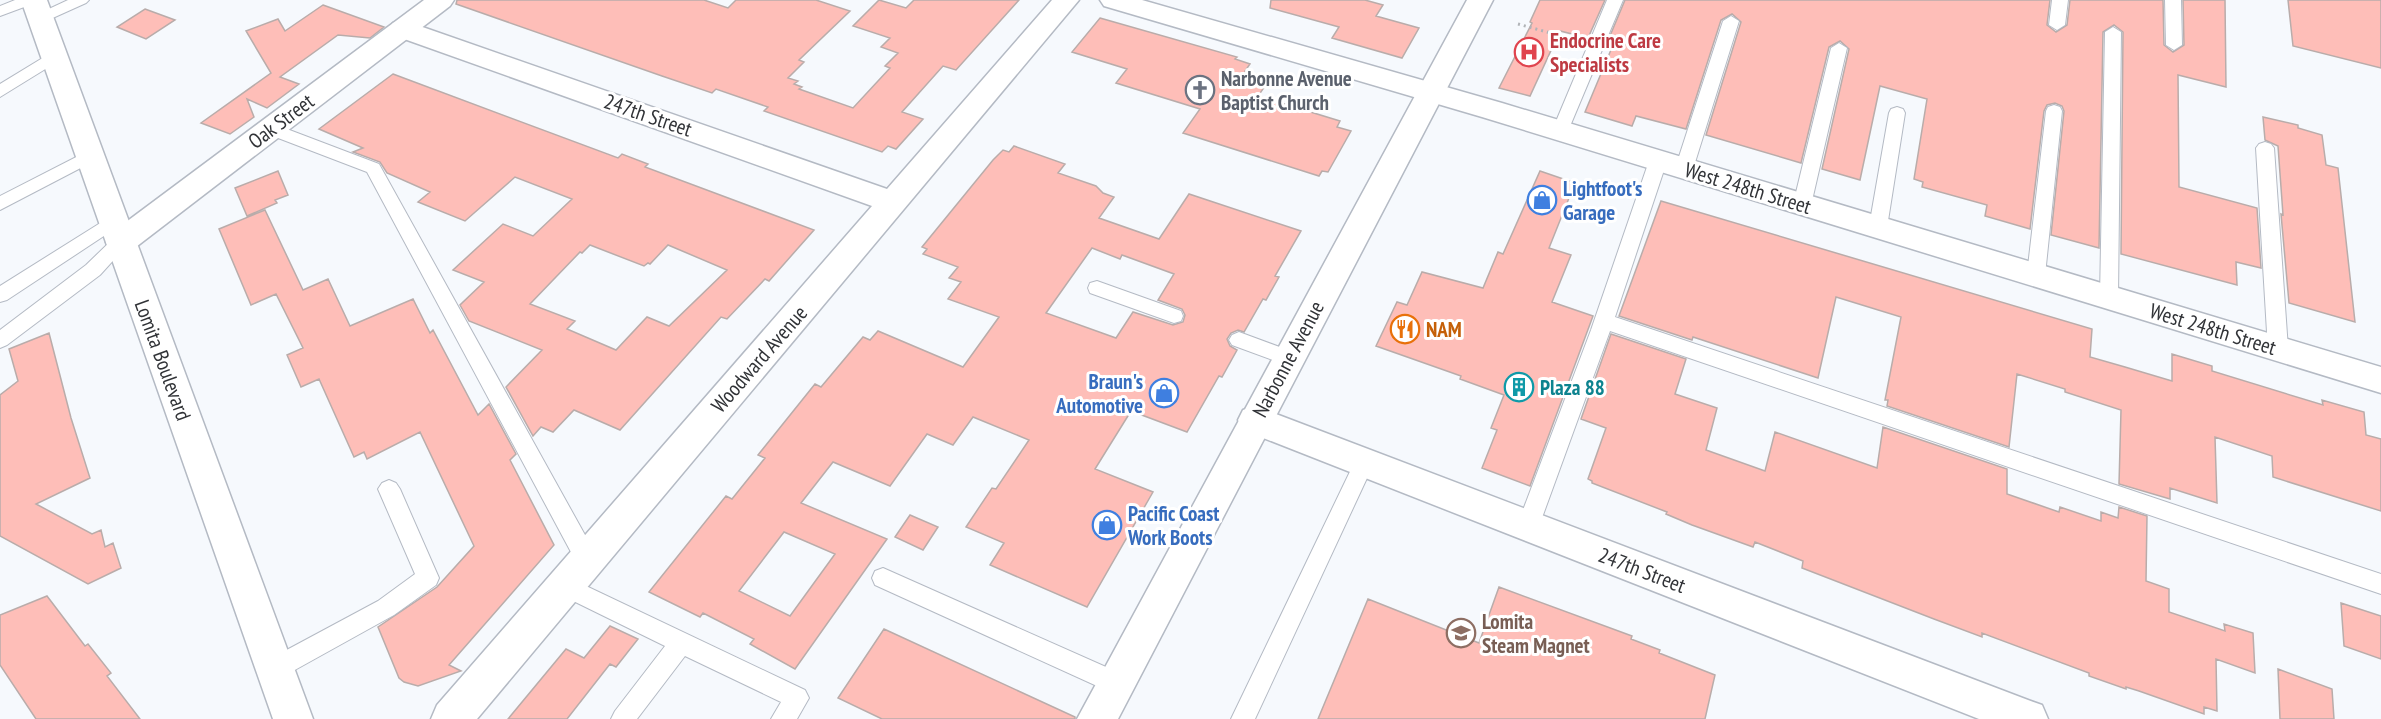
<svg xmlns="http://www.w3.org/2000/svg" width="2381" height="719" font-family="'PT Sans Narrow',sans-serif">
  <rect width="100%" height="100%" fill="#f6f9fd"/>
  <!-- building -->
  <path fill="#febeb8" stroke="#b9acaa" stroke-width="1.5" fill-rule="evenodd" d="M457 0H704L728 8 736 0H816L850 11 799 60 804 62 788 78 798 81 794 84 802 87 799 89 853 108 890 68 885 66 898 53 881 47 890 38 853 26 879 0 906 8 914 0H1019L956 70 943 66 902 112 923 119 896 149 888 146 882 152 764 111 768 107 716 89 712 93 662 76 456 4Z
    M1271 0H1365L1383 5 1376 16 1419 28 1402 58 1332 38 1339 27 1270 8Z
    M1540 0H1605L1588 38 1560 31 1530 96 1499 88 1532 23 1530 22Z
    M1625 0H2050L2047 25 2056 32 2067 25 2070 0H2163L2164 45 2173 52 2184 45 2183 0H2225L2226 87 2178 75 2179 187 2257 208 2261 268 2236 262 2237 285 2121 254 2123 32 2114 25 2103 32 2099 248 2051 235 2064 111 2062 106 2055 103 2047 105 2044 111 2030 229 1985 216 1987 205 1922 187 1923 182 1914 179 1927 99 1880 86 1860 180 1822 169 1849 49 1840 41 1829 47 1801 163 1706 135 1741 22 1732 14 1721 20 1686 129 1636 116 1632 126 1585 112 1613 45 1607 43Z
    M2288 0H2381V68L2293 46Z
    M323 5 384 27 370 38 338 35 280 77 299 84 267 108 247 99 254 117 230 134 201 123 271 73 246 31 278 19 285 31Z
    M145 9 175 20 146 39 117 27Z
    M1100 18 1237 57 1235 59 1250 64 1245 71 1270 79 1258 96 1340 121 1337 127 1351 131 1328 172 1322 171 1319 176 1183 133 1200 109 1116 83 1127 69 1072 52Z
    M393 74 618 158 622 154 648 164 645 167 814 230 769 281 765 279 727 319 721 317 620 430 574 410 553 432 541 427 533 436 506 387 542 350 469 321 460 305 484 282 453 270 503 224 533 236 572 199 515 177 465 221 418 202 430 192 387 173 380 162 353 152 363 148 319 129ZM590 245 644 266 648 263 650 264 668 245 727 270 669 326 647 317 616 350 567 329 575 321 530 304 580 252 582 253Z
    M2263 117 2298 125V128L2322 135 2326 165 2338 168 2355 322 2289 303 2281 214 2283 215 2278 146 2265 140Z
    M1014 146 1065 164 1058 173 1096 186 1103 193 1114 197 1099 218 1159 239 1189 194 1301 231 1275 276 1279 277 1266 300 1263 299 1244 332 1238 330 1231 333 1227 339 1230 346 1237 350 1222 377 1219 376 1187 432 1131 411 1095 469 1153 492 1087 607 990 565 1004 543 966 527 992 488 996 489 1029 440 973 417 953 445 927 434 890 486 833 462 801 503 887 539 795 669 750 644 754 639 703 613 700 617 649 592 726 496 732 499 765 458 758 455 815 384 821 387 863 337 870 340 878 331 963 367 999 317 948 299 961 282 949 278 958 267 923 254 927 249 922 247 993 160 1003 150 1009 152ZM1092 248 1120 259 1122 255 1174 274 1158 300 1182 309 1185 315 1183 322 1173 325 1133 312 1116 338 1046 313ZM784 532 835 554 790 616 739 591Z
    M278 171 288 195 275 200 277 203 247 216 235 188Z
    M1540 171 1575 183 1549 248 1571 255 1552 302 1593 316 1530 486 1482 468 1497 430 1491 428 1504 395 1460 379 1461 376 1376 346 1397 302 1407 305 1422 272 1483 288 1498 252 1503 254Z
    M1661 201 2092 329 2090 357 2125 367 2172 381V354L2212 366V371L2323 405 2322 400 2364 412 2366 435 2381 439V511L2273 477 2272 456 2215 437 2217 503 2170 488V499L2119 484 2121 410 2065 392V389L2017 374 2009 447 1887 406 1888 400H1885L1901 317 1836 297 1818 378 1693 337 1692 340 1619 316Z
    M265 210 303 290 328 279 350 326 413 299 430 333 433 330 478 415 489 404 516 454 510 460 554 545 449 665 461 671 418 686 404 682 399 678 378 627 437 587 474 546 420 432 367 459 364 452 354 457 319 379 301 387 287 355 303 348 276 294 251 305 219 229Z
    M49 333 71 418 90 478 36 504 92 534 101 530 105 547 113 543 121 568 88 584 0 536V395L18 381 9 349Z
    M1611 334 1686 359 1675 394 1717 408 1706 450 1765 471 1775 432 1877 468 1883 427 2007 469V494L2059 512 2060 507 2101 521V512L2118 518 2119 507 2147 516 2146 581 2169 589V612L2225 631 2224 624 2253 633 2255 673 2216 659 2217 711 2204 707V714L2139 691 2126 687V689L2089 676V673L1982 633V637L1934 619 1802 568 1803 561 1755 542 1753 547 1692 525 1666 514 1667 512 1592 483V481L1588 479 1606 428 1581 419Z
    M910 515 938 527 923 550 895 537Z
    M1499 587 1632 636 1631 639 1660 650 1659 653 1715 675 1705 719H1318L1368 599 1479 643Z
    M47 596 85 646 88 644 111 673 107 676 140 719H36L0 665V615Z
    M2341 603 2381 616V659L2344 646Z
    M610 626 638 639 616 667 610 664 567 719H508L566 649 584 658Z
    M884 629 1075 717V719H882L838 698Z
    M2278 669 2332 689 2334 719H2280Z"/>
  <g fill="none" stroke-linecap="round" stroke-linejoin="round">
    <!-- service casing -->
    <g stroke="#b4bac4" stroke-width="2">
      <path id="service" d="M15 0H38L35 3 0 16V6Z
        M68 0H89L86 3 46 21 41 23 33 18 36 15Z
        M1607 0H1623L1568 131 1566 135H1554L1552 131Z
        M2052 0H2068L2065 25 2057 30 2049 25Z
        M2165 0H2181L2182 45 2174 50 2166 45Z
        M1731 16 1739 21 1693 169 1690 173H1678L1675 169 1723 21Z
        M2113 27 2121 32 2118 297 2116 302 2109 304 2102 302 2100 297 2105 32Z
        M1839 43 1847 48 1811 205 1808 209 1802 211 1796 209 1793 205 1831 48Z
        M54 51 60 52 62 56 60 60 0 97V84Z
        M2054 105 2060 107 2062 111 2045 275 2043 280 2036 282 2029 280 2027 275 2046 111 2048 107Z
        M1897 107 1903 109 1905 113 1887 227 1884 232 1878 233 1872 232 1869 227 1889 113 1891 109Z
        M271 123 379 164 595 553 598 560 595 567 587 570 579 567 367 172 265 133 263 129 265 125Z
        M2265 142 2271 144 2274 148 2288 349 2285 354 2278 357 2271 354 2268 349 2256 148 2259 144Z
        M90 150 96 152 99 156 96 160 0 210V196Z
        M1658 155 1664 157 1667 161 1615 317 2381 574V594L1610 331 1539 526 1536 533 1528 535 1520 533 1517 526 1591 330 1649 161 1652 157Z
        M113 215 119 216 122 221 119 226 7 300 0 302V286Z
        M121 235 127 237 130 242 100 275 7 345 0 348V330L86 265 115 237Z
        M1097 281 1181 311 1183 316 1181 321 1174 323 1090 293 1088 288 1090 283Z
        M1239 332 1296 353 1299 358 1296 363 1289 366 1232 345 1229 340 1232 335Z
        M1364 454 1371 457 1374 463 1255 719H1231L1357 457Z
        M389 480 396 483 400 489 439 578 436 585 394 615 284 676 276 679 268 676 264 668 268 660 378 601 415 574 378 489 382 483Z
        M883 568 1124 675 1128 683 1124 691 1116 694 1108 691 875 585 872 578 875 571Z
        M565 576 805 690 809 698 797 719H771L781 702 685 656 637 719H611L615 711 665 646 557 593 554 586 557 579Z"/>
    </g>
    <!-- minor casing -->
    <g stroke="#b4bac4" stroke-width="3">
      <path id="minor" d="M1052 0H1079L477 719H431L437 705 872 206 393 35 389 29 393 23 402 21 411 23 887 189Z
        M1100 0H1142L1502 103 2381 367V393L1482 117 1104 6Z
        M1255 406 2028 700 2042 705 2048 719H1979L1243 430 1238 420 1243 410Z"/>
    </g>
    <!-- tertiary casing -->
    <g stroke="#b4bac4" stroke-width="3">
      <path id="tertiary" d="M424 0H454L450 6 132 250 121 253 110 250 106 242 110 234Z"/>
    </g>
    <!-- secondary casing -->
    <g stroke="#b4bac4" stroke-width="3">
      <path id="secondary" d="M21 0H47L313 719H273Z
        M1467 0H1493L1118 719H1077Z"/>
    </g>
    <!-- path -->
    <path stroke="#b0b3b7" stroke-width="3" stroke-dasharray="2 4" stroke-linecap="butt" d="M1518 24 1572 39"/>
    <!-- service -->
    <use href="#service" fill="#fff" fill-rule="evenodd"/>
    <!-- minor -->
    <use href="#minor" fill="#fff" fill-rule="evenodd"/>
    <!-- tertiary -->
    <use href="#tertiary" fill="#fff" fill-rule="evenodd"/>
    <!-- secondary -->
    <use href="#secondary" fill="#fff" fill-rule="evenodd"/>
  </g>
  <!-- icons -->
  <defs>
    <g id="hospital-ring" transform="scale(1.5)"><circle r="9.5" fill="#fff" stroke="#e0444e" stroke-width="1.5"/><path d="M-5-5h3v3.5h4V-5h3V5h-3V1.5h-4V5h-3Z" fill="#e0444e"/></g>
    <g id="church-ring" transform="scale(1.5)"><circle r="9.5" fill="#fff" stroke="#6b7280" stroke-width="1.5"/><path d="M-1.2-6h2.4v3.5h3.3v2.4h-3.3V6h-2.4V-.1h-3.3v-2.4h3.3Z" fill="#6b7280"/></g>
    <g id="shop-ring" transform="scale(1.5)"><circle r="9.5" fill="#fff" stroke="#3f7fe0" stroke-width="1.5"/><path d="M-5-2.5h2.3a2.7 3.5 0 0 1 5.4 0H5L5.5 6h-11ZM-1.5-2.5h3a1.5 2.3 0 0 0-3 0Z" fill="#3f7fe0"/></g>
    <g id="restaurant-ring" transform="scale(1.5)"><circle r="9.5" fill="#fff" stroke="#e8710a" stroke-width="1.5"/><path d="M-5-6h1v4h1v-4h1v4h1v-4h1v5L-1.5 .5V6h-2V.5L-5-1ZM5-6V6H3V1.5H1.5Q1.5-4 5-6Z" fill="#e8710a"/></g>
    <g id="building-ring" transform="scale(1.5)"><circle r="9.5" fill="#fff" stroke="#0f9aa8" stroke-width="1.5"/><path d="M-4-6H4V6H1V3H-1V6H-4ZM-2.5-4.3h1.7v1.8h-1.7ZM.8-4.3h1.7v1.8H.8ZM-2.5-1h1.7V.8h-1.7ZM.8-1h1.7V.8H.8Z" fill="#0f9aa8"/></g>
    <g id="school-ring" transform="scale(1.5)"><circle r="9.5" fill="#fff" stroke="#8d6e63" stroke-width="1.5"/><path d="M0-5L7-2L0 1L-7-2ZM-4 1L0 2.5L4 1V4Q0 6-4 4Z" fill="#8d6e63"/></g>
  </defs>
  <g fill-rule="evenodd">
    <use href="#hospital-ring" x="1529" y="52"/>
    <use href="#church-ring" x="1200" y="90"/>
    <use href="#shop-ring" x="1542" y="200"/>
    <use href="#restaurant-ring" x="1405" y="329"/>
    <use href="#building-ring" x="1519" y="387"/>
    <use href="#shop-ring" x="1164" y="393"/>
    <use href="#shop-ring" x="1107" y="525"/>
    <use href="#school-ring" x="1461" y="633"/>
  </g>
  <g text-anchor="middle" dominant-baseline="central" stroke-width="6" stroke-linejoin="round" paint-order="stroke">
    <!-- health labels -->
    <g font-size="21" font-weight="bold" fill="#be3a42" stroke="#fff" text-anchor="start">
      <text x="1550" y="40">Endocrine Care<tspan x="1550" dy="24">Specialists</tspan></text>
    </g>
    <!-- worship labels -->
    <g font-size="21" font-weight="bold" fill="#5b616d" stroke="#fff" text-anchor="start">
      <text x="1221" y="78">Narbonne Avenue<tspan x="1221" dy="24">Baptist Church</tspan></text>
    </g>
    <!-- street labels -->
    <g font-size="21" fill="#313337" stroke="#fff">
      <text transform="translate(648 115) rotate(19)">247th Street</text>
      <text transform="translate(281 121) rotate(-37)">Oak Street</text>
      <text transform="translate(1748 188) rotate(17)">West 248th Street</text>
      <text transform="translate(2213 329) rotate(17)">West 248th Street</text>
      <text transform="translate(759 359) rotate(-49)">Woodward Avenue</text>
      <text transform="translate(1288 359) rotate(-62)">Narbonne Avenue</text>
      <text transform="translate(163 360) rotate(70)">Lomita Boulevard</text>
      <text transform="translate(1642 570) rotate(21)">247th Street</text>
    </g>
    <!-- shop labels -->
    <g font-size="21" font-weight="bold" fill="#366cbe" stroke="#fff" text-anchor="start">
      <text x="1563" y="188">Lightfoot's<tspan x="1563" dy="24">Garage</tspan></text>
      <text x="1143" y="381" text-anchor="end">Braun's<tspan x="1143" dy="24">Automotive</tspan></text>
      <text x="1128" y="513">Pacific Coast<tspan x="1128" dy="24">Work Boots</tspan></text>
    </g>
    <!-- food labels -->
    <g font-size="21" font-weight="bold" fill="#c56008" stroke="#fff" text-anchor="start">
      <text x="1426" y="329">NAM</text>
    </g>
    <!-- culture labels -->
    <g font-size="21" font-weight="bold" fill="#0d838f" stroke="#fff" text-anchor="start">
      <text x="1540" y="387">Plaza 88</text>
    </g>
    <!-- education labels -->
    <g font-size="21" font-weight="bold" fill="#785e54" stroke="#fff" text-anchor="start">
      <text x="1482" y="621">Lomita<tspan x="1482" dy="24">Steam Magnet</tspan></text>
    </g>
  </g>
</svg>
